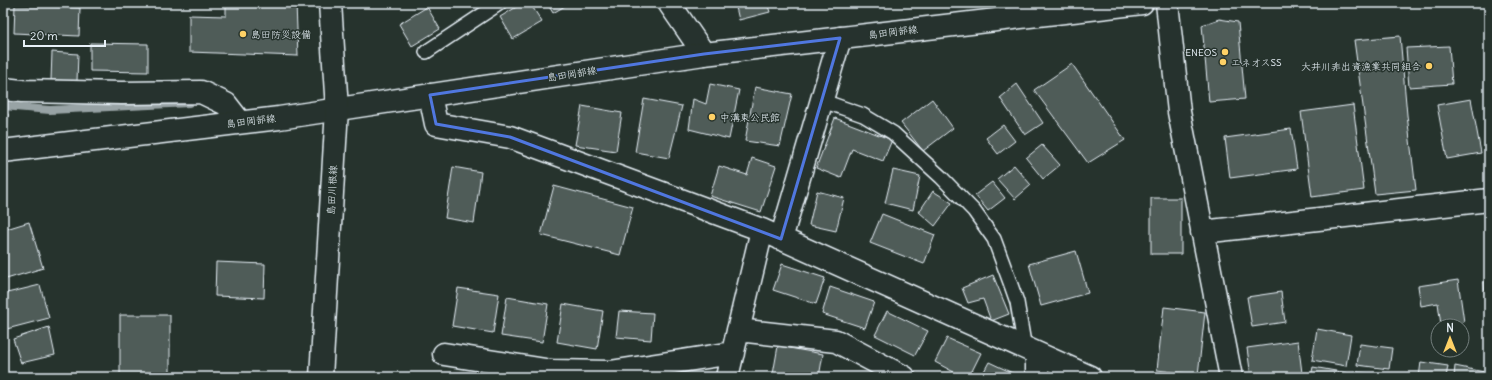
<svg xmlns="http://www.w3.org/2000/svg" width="1492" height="380" font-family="Delius,'Klee One',sans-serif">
  <rect width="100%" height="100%" fill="#26332d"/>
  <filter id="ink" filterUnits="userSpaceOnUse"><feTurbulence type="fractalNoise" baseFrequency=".025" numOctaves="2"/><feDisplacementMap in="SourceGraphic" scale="8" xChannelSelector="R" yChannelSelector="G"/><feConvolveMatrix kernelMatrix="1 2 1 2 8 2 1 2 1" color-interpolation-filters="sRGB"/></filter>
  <g filter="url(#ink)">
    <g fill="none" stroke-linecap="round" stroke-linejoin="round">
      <!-- stream -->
      <path stroke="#98a3a5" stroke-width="8" d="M3 106 50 110 189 103"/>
    </g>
    <!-- building -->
    <path fill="#505c59" stroke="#e8f1f8" d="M226 3H296L298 56 189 52V15L226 16Z
      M523 3H530L542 22 513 39 500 17Z
      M547 3H570L553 13Z
      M735 3H767L770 12 739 20Z
      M15 5 80 8 79 36 14 33Z
      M427 7 440 29 412 46 399 24Z
      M1219 19 1238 22 1245 99 1209 102 1202 25Z
      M1400 36 1407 115 1416 190 1375 194 1354 40Z
      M90 43 148 44V72L90 71Z
      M1449 46 1452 84 1409 87 1406 48Z
      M52 52 78 54 77 81 51 80Z
      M1072 64 1125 140 1088 163 1034 90Z
      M710 84 739 90 729 139 689 129 693 99 706 104Z
      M1017 84 1043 123 1025 135 1000 98Z
      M755 87 792 94 780 146 745 141Z
      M644 99 682 106 669 158 635 152Z
      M932 99 953 128 923 151 901 123Z
      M1471 99 1481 153 1447 159 1437 105Z
      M1353 105 1364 190 1312 197 1301 112Z
      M582 106 622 113 616 151 575 145Z
      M3 113 8 114 7 141H3Z
      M835 118 892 140 883 161 852 149 841 178 816 168Z
      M1003 125 1015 141 998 154 986 138Z
      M1291 129 1297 169 1230 178 1225 138Z
      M1042 145 1060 165 1043 179 1026 158Z
      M752 158 776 166 761 212 710 196 719 166 747 175Z
      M1014 165 1031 185 1015 199 997 179Z
      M453 167 481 172 474 223 445 218Z
      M893 170 920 176 913 210 885 203Z
      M992 182 1005 198 988 211 975 195Z
      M554 186 633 207 620 255 541 235Z
      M817 191 844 198 836 231 809 225Z
      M933 191 952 203 935 226 919 212Z
      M1151 198H1181V254H1151Z
      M882 214 935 235 924 264 870 243Z
      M29 222 43 268 3 280V230Z
      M1076 251 1088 293 1041 306 1029 264Z
      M216 262 265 264 264 298 215 296Z
      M782 264 825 278 816 304 773 290Z
      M993 275 1009 314 991 321 983 299 968 303 962 288Z
      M1458 280 1464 322 1441 325 1438 303 1421 306 1418 286Z
      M1489 281V309H1486L1484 282Z
      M40 285 49 318 3 330V294Z
      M830 287 874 302 865 328 822 314Z
      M458 288 499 294 493 333 452 326Z
      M1281 292 1285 322 1252 327 1247 297Z
      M507 297 548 304 542 342 501 336Z
      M563 304 603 311 597 349 557 342Z
      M1164 307 1205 312 1198 375 1157 370Z
      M619 311 653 313 651 340 616 337Z
      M887 311 928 331 915 355 875 335Z
      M120 315H170V377H120Z
      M49 327 55 355 21 363 13 339Z
      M1317 329 1351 335 1346 366 1312 360Z
      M947 338 981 353 969 377H963L935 362Z
      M1298 341 1302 373 1251 377 1247 348Z
      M1360 344 1392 348 1389 369 1357 365Z
      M778 346 823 354 819 377H794L773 374Z
      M989 362 1021 377H981Z
      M1421 362 1448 366 1446 377H1419Z
      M1455 366 1489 373V377H1454Z
      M1313 367 1347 373 1346 377H1311Z
      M1356 372 1389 376V377H1356Z"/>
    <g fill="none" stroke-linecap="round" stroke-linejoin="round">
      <!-- service casing -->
      <g stroke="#e8f1f8" stroke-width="16">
        <path id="service" d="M426 52 500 3
          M823 101 863 115 893 133 941 177 974 211 994 239 1011 285 1017 302 1025 349"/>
      </g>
      <!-- minor casing -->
      <g stroke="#e8f1f8" stroke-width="25">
        <path id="minor" d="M669 3 704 54
          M1167 3 1179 112 1231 377
          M3 89 22 91 122 93 201 92 226 104 240 122
          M430 95 436 124 510 137 762 230 1090 377
          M1202 232 1489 200
          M781 239 840 38
          M738 330 836 341 904 377
          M444 354 552 371 610 372 733 353
          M1037 354V377
          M727 377 762 230"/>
      </g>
      <!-- secondary casing -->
      <g stroke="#e8f1f8" stroke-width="25">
        <path id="secondary" d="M3 151 279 118 704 54 1142 3"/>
      </g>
      <!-- primary casing -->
      <g stroke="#e8f1f8" stroke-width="25">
        <path id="primary" d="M321 377 337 109 330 3"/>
      </g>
      <!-- service -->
      <use href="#service" stroke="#26332d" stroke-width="13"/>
      <!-- minor -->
      <use href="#minor" stroke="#26332d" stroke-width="22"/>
      <!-- secondary -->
      <use href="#secondary" stroke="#26332d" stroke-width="22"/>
      <!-- primary -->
      <use href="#primary" stroke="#26332d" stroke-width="22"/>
    </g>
  </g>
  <!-- marked area -->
  <path fill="none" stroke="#5077e0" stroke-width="3" stroke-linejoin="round" d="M840 38 781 239 510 137 436 124 430 95 704 54Z"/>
  <!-- markers -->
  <g fill="#ffd166" stroke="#26332d" stroke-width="1.5">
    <circle cx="243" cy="34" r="4"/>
    <circle cx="1225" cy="52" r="4"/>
    <circle cx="1223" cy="62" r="4"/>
    <circle cx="1429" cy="66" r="4"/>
    <circle cx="712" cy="117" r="4"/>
  </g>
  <g text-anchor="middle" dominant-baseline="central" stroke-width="3" stroke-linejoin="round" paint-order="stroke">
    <!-- street labels -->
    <g font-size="10" fill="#e8f1f8" stroke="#26332d">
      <text transform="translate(893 32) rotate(-7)">島田岡部線</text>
      <text transform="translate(572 74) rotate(-9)">島田岡部線</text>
      <text transform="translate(251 121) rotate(-7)">島田岡部線</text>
      <text transform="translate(332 190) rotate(-87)">島田川根線</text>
    </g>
    <!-- poi labels -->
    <g font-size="10" fill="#e8f1f8" stroke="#26332d" text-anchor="start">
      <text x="251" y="34">島田防災設備</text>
      <text x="1217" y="52" text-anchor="end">ENEOS</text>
      <text x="1231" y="62">エネオスSS</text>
      <text x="1421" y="66" text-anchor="end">大井川非出資漁業共同組合</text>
      <text x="720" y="117">中溝東公民館</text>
    </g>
  </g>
  <!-- margin -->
  <rect width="1492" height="380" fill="none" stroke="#26332d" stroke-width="16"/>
  <rect x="8" y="8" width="1476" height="364" fill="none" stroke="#e8f1f8" stroke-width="1.5" filter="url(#ink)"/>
  <!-- north arrow -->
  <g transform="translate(1450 338)"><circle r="19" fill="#26332d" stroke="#747f7e"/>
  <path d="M0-3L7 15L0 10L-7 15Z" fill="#ffd166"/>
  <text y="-6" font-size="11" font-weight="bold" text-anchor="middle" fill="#e8f1f8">N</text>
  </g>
  <!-- scale -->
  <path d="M24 40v6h81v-6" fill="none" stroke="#e8f1f8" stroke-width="2"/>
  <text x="30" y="40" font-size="12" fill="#e8f1f8" stroke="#26332d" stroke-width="3" paint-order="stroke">20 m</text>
</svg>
